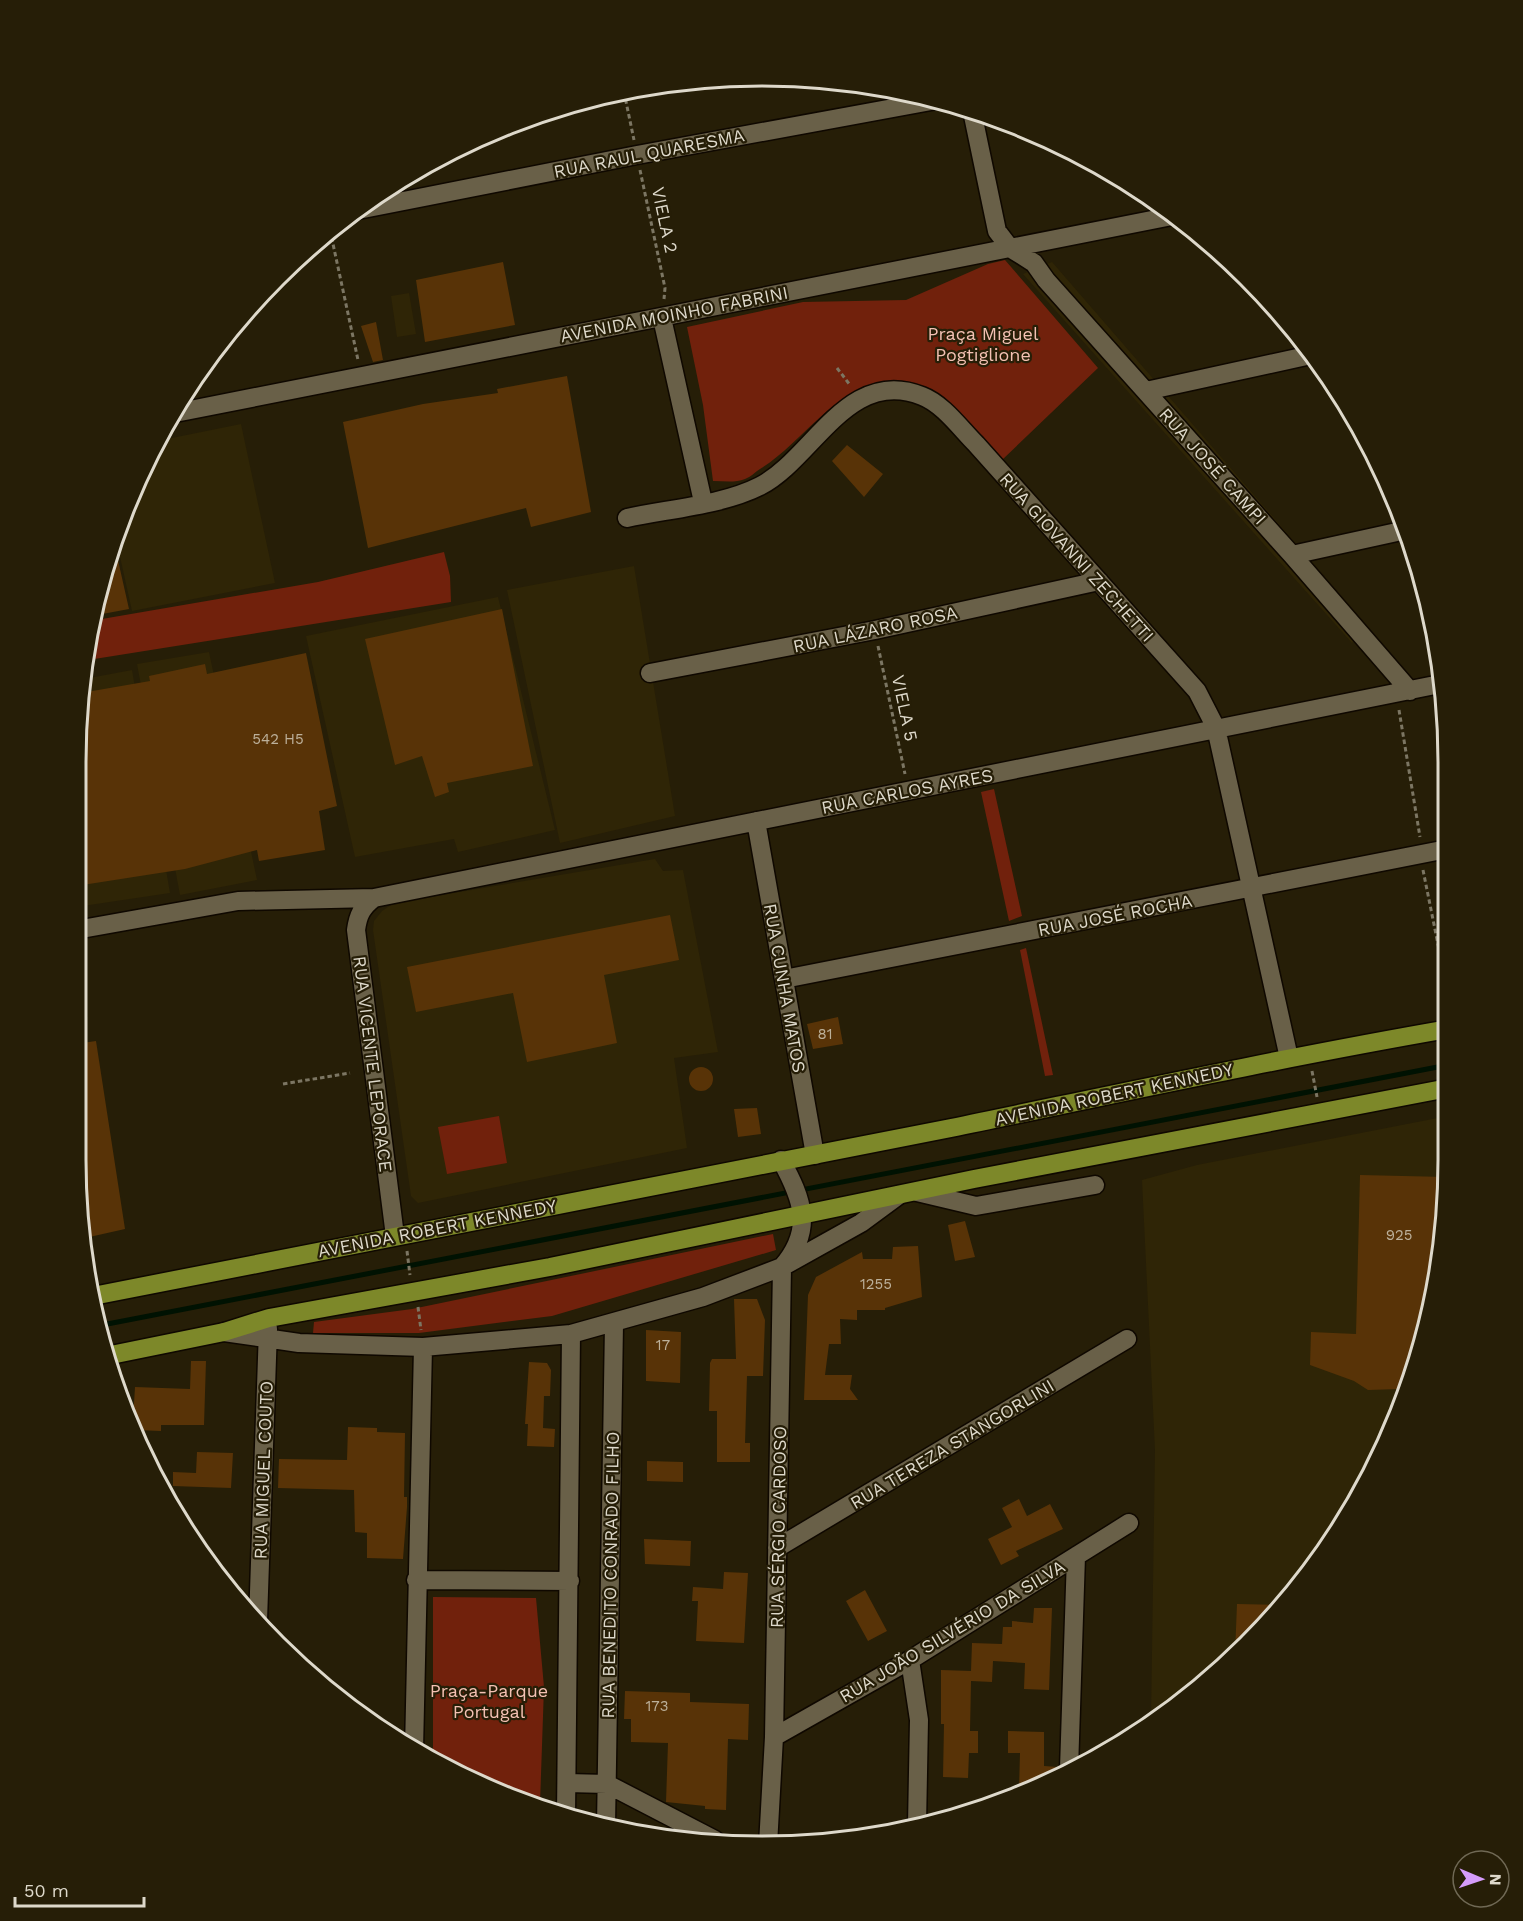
<svg xmlns="http://www.w3.org/2000/svg" width="1523" height="1921" font-family="'Work Sans',sans-serif">
  <rect width="100%" height="100%" fill="#261e07"/>
  <!-- built -->
  <path fill="#2f2506" d="M1052 262 1364 622 1352 643 1023 274Z
    M409 293 416 334 397 337 391 296Z
    M241 424 275 583 132 611 115 534 157 441Z
    M634 566 675 816 560 843 507 590Z
    M498 597 555 830 458 852 454 839 355 857 306 636Z
    M209 652 257 880 180 895 137 664Z
    M132 670 170 893 76 907V717L84 679Z
    M655 859 663 871 683 870 718 1052 674 1058 687 1148 418 1203 411 1196 373 930 374 921 382 911 394 903Z
    M1448 1116V1160L1435 1293 1396 1422 1332 1541 1247 1645 1151 1719 1155 1450 1142 1180 1197 1165Z"/>
  <!-- green -->
  <path fill="#71210c" d="M1005 260 1098 368 1002 460 985 441 884 384C830 391 804 442 760 469 755 472 751 477 745 479 735 483 724 481 713 481L703 405 687 327 803 302 906 300 988 264Z
    M444 552 450 576 451 602 88 660 96 620 318 582Z
    M994 789 1022 916 1009 921 981 792Z
    M1026 948 1053 1075 1045 1076 1020 950Z
    M499 1116 507 1163 447 1174 438 1127Z
    M773 1234 776 1250 552 1316 419 1333H313L314 1322 412 1309Z
    M433 1597 536 1598 544 1687 540 1804 433 1760Z"/>
  <g fill="none" stroke-linecap="round" stroke-linejoin="round">
    <!-- stream -->
    <path stroke="#001202" stroke-width="5" d="M97 1326 1448 1065"/>
  </g>
  <!-- building -->
  <path fill="#583307" d="M503 262 515 325 425 342 416 280Z
    M376 322 383 360 373 362 361 326Z
    M567 376 591 512 531 527 526 508 368 548 343 422 423 404 498 393 497 389Z
    M847 445 883 474 864 497 832 461Z
    M113 538 129 609 97 615 112 541Z
    M502 609 533 766 447 783 449 792 435 797 422 756 395 765 365 639Z
    M306 653 337 806 319 811 325 850 259 861 257 850 185 869 76 886V815L83 814 76 780V717L81 693 150 681 149 676 205 664 207 674Z
    M670 915 679 960 604 975 617 1043 527 1062 513 993 416 1012 407 967Z
    M838 1017 843 1044 813 1049 807 1024Z
    M96 1041 125 1229 85 1238 75 1160V1044Z
    M689 1079a12 12 0 1 1 24 0a12 12 0 1 1-24 0Z
    M757 1108 761 1134 738 1137 734 1109Z
    M1360 1175 1446 1177 1435 1293 1407 1386 1399 1389 1368 1390 1354 1381 1310 1365 1311 1332 1356 1334Z
    M965 1221 975 1257 955 1261 948 1225Z
    M918 1246 922 1297 885 1308V1310H857V1320L840 1319 841 1344H829L825 1375H852L850 1389 858 1400H804L808 1295 816 1277 862 1252 863 1259H892L893 1247Z
    M734 1299H757L765 1320 763 1376H747L745 1443H750V1462H717V1411H709L710 1363 712 1359H736Z
    M646 1330 681 1332 680 1383 646 1381Z
    M191 1361H206L204 1425H161V1431L137 1430 133 1420 135 1387 190 1389Z
    M529 1362 547 1363 551 1370 550 1396H544L543 1428 555 1429 554 1447 527 1446 528 1424H525Z
    M348 1427 377 1428V1432L405 1433 404 1497H407V1507L403 1559 367 1558V1533L355 1532 354 1490 278 1488 279 1459 347 1460Z
    M197 1452 233 1453 231 1488 173 1486V1472L196 1473Z
    M647 1461 683 1462V1482L647 1481Z
    M1019 1499 1027 1516 1050 1504 1063 1529 1016 1551 1019 1556 1001 1565 988 1539 1012 1527 1002 1508Z
    M644 1539 691 1541 690 1566 645 1564Z
    M724 1572 748 1573 744 1643 696 1641 698 1601H692L693 1587 723 1589Z
    M865 1590 887 1631 868 1641 846 1601Z
    M1237 1604 1280 1605 1247 1645 1235 1654Z
    M1034 1608H1052L1049 1690 1024 1689 1025 1663 993 1661 992 1682 971 1681 970 1731H978V1753H969L968 1778 943 1777 944 1724H941V1670L971 1671 972 1643 1002 1644 1003 1627H1012V1621L1033 1623Z
    M625 1691 690 1693V1702L749 1704 748 1740 728 1739 726 1810 705 1809V1806L666 1802 668 1743 631 1742V1719H624Z
    M1008 1731 1044 1732V1766L1058 1767 1059 1773 1019 1790 1020 1753H1008Z"/>
  <g fill="none" stroke-linecap="round" stroke-linejoin="round">
    <!-- minor casing -->
    <g stroke="#0f0800" stroke-width="21">
      <path id="minor" d="M972 111 997 231 1010 248 1034 263 1046 280 1292 555 1410 691
        M358 210 637 155 942 99
        M662 318 703 502
        M1146 391 1311 355
        M170 414 1177 215
        M627 518C668 509 723 505 760 486 813 459 848 366 922 396 943 404 960 428 976 444L1197 691 1216 728 1289 1058
        M1292 555 1406 530
        M650 673 875 630 1099 581
        M756 821 815 1155
        M374 898C362 907 358 915 356 930L395 1236
        M76 930 238 901 374 898 1440 684
        M784 979 1447 849
        M917 1192 976 1206 1095 1185
        M224 1332 299 1343 423 1347 571 1334 703 1297 782 1267 861 1223 899 1195
        M777 1548 1127 1339
        M416 1580 570 1581
        M258 1621 268 1329
        M910 1660 919 1720 917 1825
        M774 1737 910 1660 1129 1523
        M414 1750 423 1347
        M1069 1769 1076 1556
        M567 1783 607 1784 715 1840
        M566 1815 571 1334
        M606 1826 614 1324
        M768 1845 774 1737 782 1267C814 1230 803 1200 781 1160"/>
    </g>
    <!-- major casing -->
    <g stroke="#0f0800" stroke-width="21">
      <path id="major" d="M93 1296C379 1241 665 1185 951 1128 1116 1094 1281 1058 1448 1029
        M106 1356 224 1332 269 1318 550 1267 974 1179 1448 1088"/>
    </g>
    <!-- path -->
    <path stroke="#7c7663" stroke-width="3" stroke-dasharray="4.5 3" stroke-linecap="butt" d="M624 92 634 140
      M640 170 665 288 664 299
      M330 230 358 360
      M837 368 850 385
      M878 646 905 774
      M1399 710 1420 837
      M1423 870 1447 989
      M1312 1071 1317 1097
      M283 1084 350 1073
      M407 1251 410 1275
      M418 1307 421 1330"/>
    <!-- minor -->
    <use href="#minor" stroke="#696048" stroke-width="18"/>
    <!-- major -->
    <use href="#major" stroke="#7d8829" stroke-width="18"/>
  </g>
  <g text-anchor="middle" dominant-baseline="central" stroke-width="4.5" stroke-linejoin="round" paint-order="stroke">
    <!-- number labels -->
    <g font-size="15" fill="#bcb09a">
      <text x="278" y="739">542 H5</text>
      <text x="825" y="1034">81</text>
      <text x="1399" y="1235">925</text>
      <text x="876" y="1284">1255</text>
      <text x="663" y="1345">17</text>
      <text x="657" y="1706">173</text>
    </g>
    <!-- street labels -->
    <g font-size="18" fill="#ded9cb" stroke="#261e07">
      <text transform="translate(649 153) rotate(-11)">RUA RAUL QUARESMA</text>
      <text transform="translate(665 220) rotate(78)">VIELA 2</text>
      <text transform="translate(674 314) rotate(-11)">AVENIDA MOINHO FABRINI</text>
      <text transform="translate(1213 466) rotate(48)">RUA JOSÉ CAMPI</text>
      <text transform="translate(1077 557) rotate(48)">RUA GIOVANNI ZECHETTI</text>
      <text transform="translate(875 629) rotate(-12)">RUA LÁZARO ROSA</text>
      <text transform="translate(905 708) rotate(78)">VIELA 5</text>
      <text transform="translate(907 791) rotate(-11)">RUA CARLOS AYRES</text>
      <text transform="translate(1115 915) rotate(-11)">RUA JOSÉ ROCHA</text>
      <text transform="translate(785 988) rotate(80)">RUA CUNHA MATOS</text>
      <text transform="translate(373 1064) rotate(83)">RUA VICENTE LEPORACE</text>
      <text transform="translate(1114 1094) rotate(-12)">AVENIDA ROBERT KENNEDY</text>
      <text transform="translate(437 1228) rotate(-11)">AVENIDA ROBERT KENNEDY</text>
      <text transform="translate(952 1444) rotate(-31)">RUA TEREZA STANGORLINI</text>
      <text transform="translate(263 1470) rotate(-88)">RUA MIGUEL COUTO</text>
      <text transform="translate(778 1527) rotate(-89)">RUA SÉRGIO CARDOSO</text>
      <text transform="translate(610 1575) rotate(-89)">RUA BENEDITO CONRADO FILHO</text>
      <text transform="translate(952 1631) rotate(-31)">RUA JOÃO SILVÉRIO DA SILVA</text>
    </g>
    <!-- park labels -->
    <g font-size="18" fill="#f4c1b3" stroke="#261e07">
      <text x="983" y="333">Praça Miguel<tspan x="983" dy="21">Pogtiglione</tspan></text>
      <text x="489" y="1690">Praça-Parque<tspan x="489" dy="21">Portugal</tspan></text>
    </g>
  </g>
  <!-- crop -->
  <path d="M0 0H1523V1921H0ZM762 86H762A676 676 0 0 1 1438 762V1160A676 676 0 0 1 762 1836H762A676 676 0 0 1 86 1160V762A676 676 0 0 1 762 86Z" fill="#261e07" fill-rule="evenodd"/>
  <path fill="none" stroke="#ded9cb" stroke-width="3" d="M762 86H762A676 676 0 0 1 1438 762V1160A676 676 0 0 1 762 1836H762A676 676 0 0 1 86 1160V762A676 676 0 0 1 762 86Z"/>
  <!-- north arrow -->
  <g transform="translate(1481 1879) rotate(92)"><circle r="28" fill="#261e07" stroke="#706955" stroke-width="1.5"/>
  <path d="M0-4.5L10 22L0 15L-10 22Z" fill="#d59cfb"/>
  <text y="-9" font-size="16" font-weight="bold" text-anchor="middle" fill="#ded9cb">N</text>
  </g>
  <!-- scale -->
  <path d="M15 1897v9h129v-9" fill="none" stroke="#ded9cb" stroke-width="3"/>
  <text x="24" y="1897" font-size="18" fill="#ded9cb" stroke="#261e07" stroke-width="4.5" paint-order="stroke">50 m</text>
</svg>
